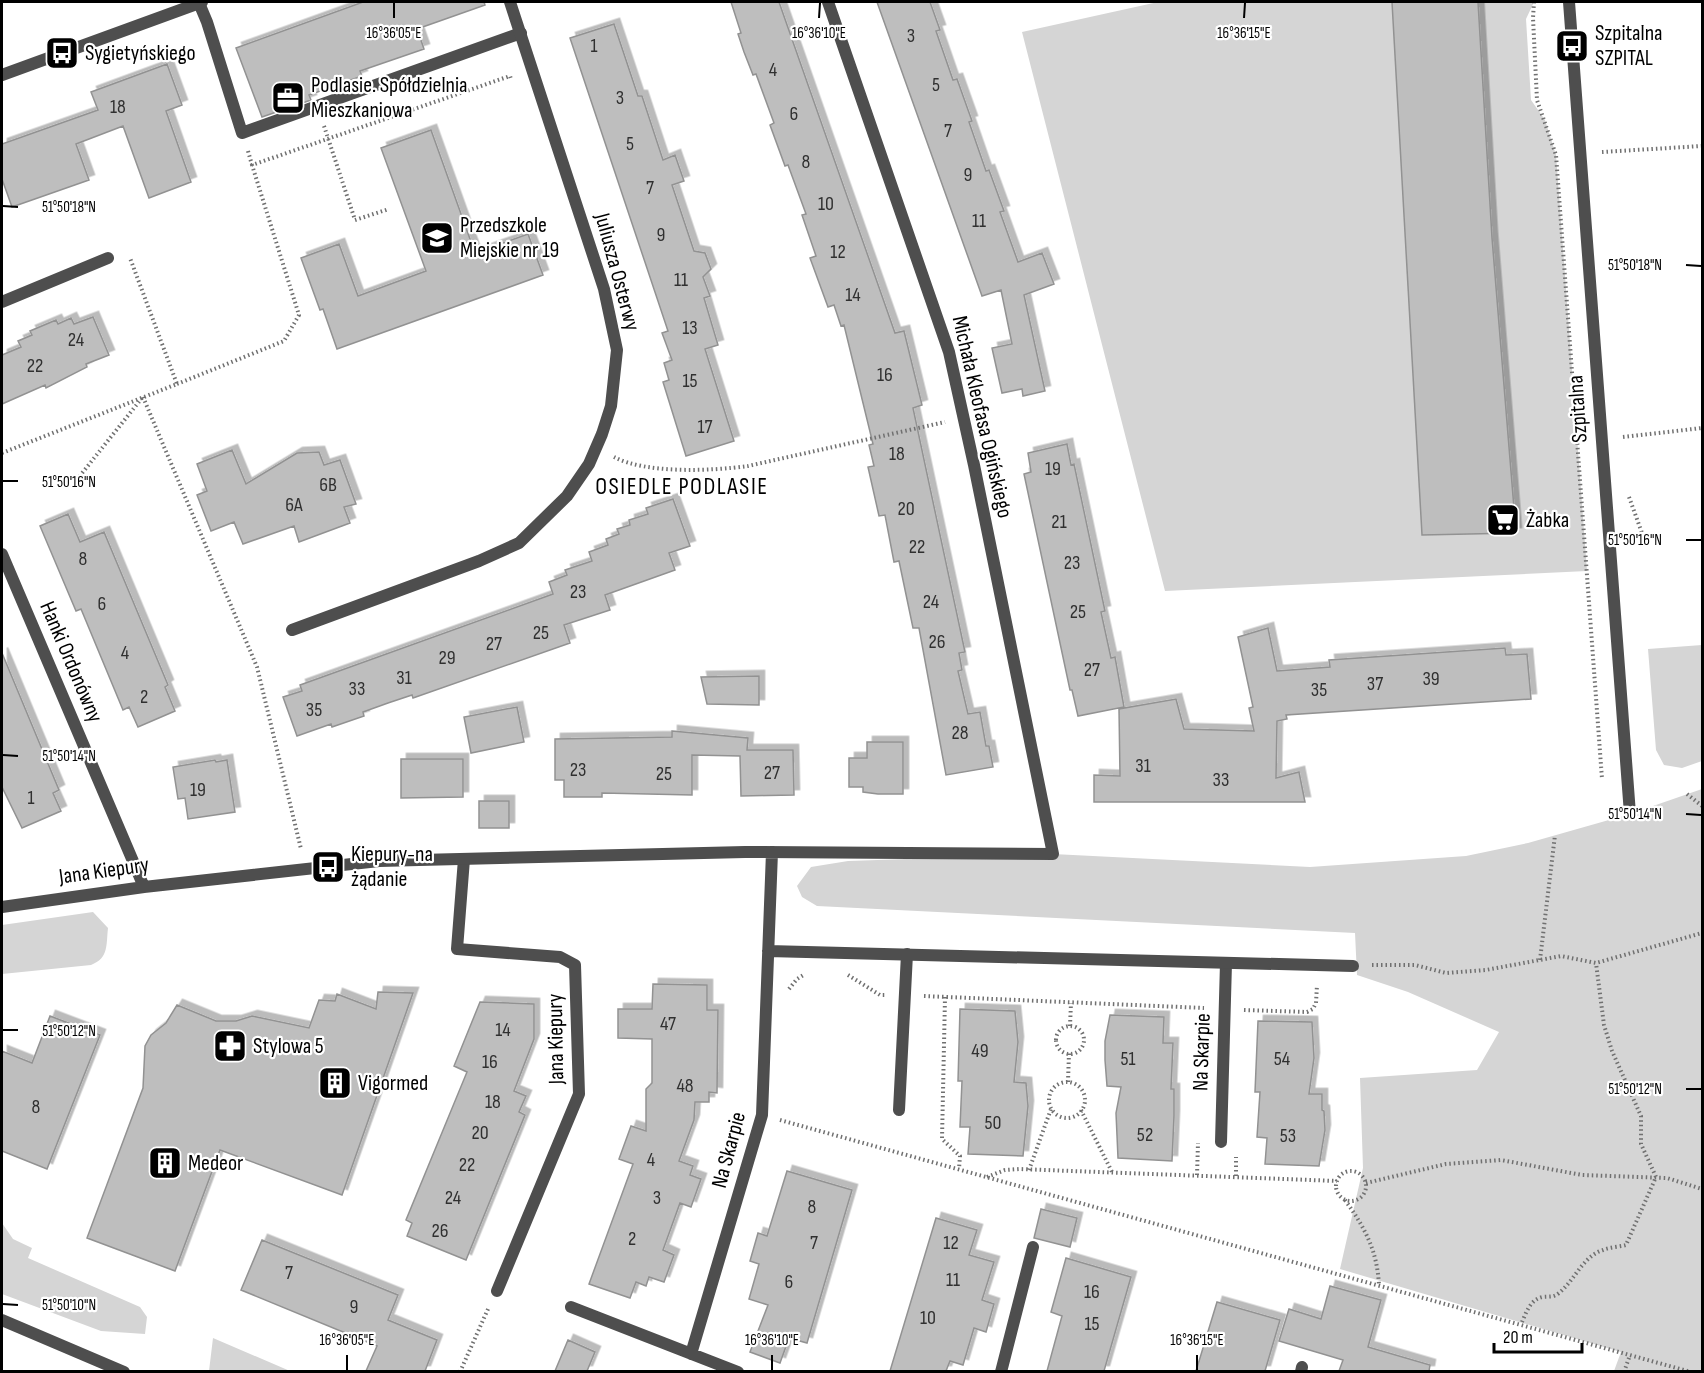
<svg xmlns="http://www.w3.org/2000/svg" width="1704" height="1373" font-family="'Sofia Sans Condensed',sans-serif">
  <defs>
    <filter id="shadow"><feDropShadow dx="5.5" dy="-5.5" stdDeviation="0" flood-color="#0004"/></filter>
  </defs>
  <rect width="100%" height="100%" fill="#fff"/>
  <!-- green -->
  <path fill="#d5d5d5" d="M1158 2H1534L1526 19 1531 100 1545 120 1556 155 1587 571 1165 591 1022 32Z
    M1702 645V761L1682 768 1664 765 1656 750 1648 649Z
    M1702 789V1371H1614L1621 1352 1340 1269 1363 1168 1360 1078 1477 1070 1499 1032 1408 992 1357 975 1355 933 817 906 802 897 797 886 811 867 848 861 1053 854 1310 867 1466 856 1528 843 1630 814Z
    M93 912 108 928C106 945 109 958 91 965L2 974V925Z
    M2 1223 13 1239 32 1248 28 1258 140 1307 147 1317 145 1334 101 1331 2 1294Z
    M213 1338 290 1371H209Z"/>
  <!-- building -->
  <path fill="#bebebe" stroke="#929292" stroke-width="1.5" filter="url(#shadow)" d="M363 2H484L485 5 417 29 424 49 360 71 362 76 309 95 311 100 262 117 236 48Z
    M731 2H779L895 333 904 331 922 405 913 408 965 652 959 653 962 670 958 671 968 714 980 712 986 746H989L993 767 946 775 919 628H913L899 561 894 562 885 515 879 516 868 467 874 466 869 445 873 444 844 325 841 326 834 305 828 307 810 258 816 256 802 215 806 214 788 165 785 166 770 125 774 123 756 74 753 75 744 52 738 34 741 33Z
    M877 2H930L940 30 936 31 953 80 957 79 972 121 969 122 986 171 989 170 1004 211 1000 212 1018 262 1042 253 1054 284 1024 295 1045 391 1023 396 1022 389 1002 393 992 348 1012 344 1001 290 982 296Z
    M1392 2H1478L1492 238 1516 533 1422 535Z
    M614 24 638 96H642L663 160 675 155 684 181 672 185 694 251 705 253 711 269 703 277 710 296 704 298 718 345 705 349 734 441 686 456 663 382 669 380 664 363 672 360 662 333 668 331 570 38Z
    M167 64 182 105 166 111 191 182 149 198 123 126 76 144 89 180 12 207 2 179V144L98 110 91 92Z
    M431 130 475 253 528 234 543 275 337 349 323 309 320 310 301 258 339 244 358 296 426 271 381 148Z
    M93 317 109 355 86 364 87 367 46 388 45 385 2 404V355L21 347 18 341 32 335 30 331 56 320 58 324 71 318 74 324Z
    M1067 444 1071 465 1074 464 1105 611 1101 612 1111 658 1115 657 1124 707 1078 716 1072 690H1070L1024 474 1031 472 1028 453Z
    M232 450 246 484 297 453 319 452 324 465 340 460 356 504 344 507 350 523 299 542 294 526 243 544 234 522 211 531 197 495 207 491 197 464Z
    M673 499 690 546 669 553 675 570 605 595 610 610 564 625 570 643 413 698 412 695 388 703 363 712 364 716 332 727 331 724 297 736 283 697 302 691 300 685 553 594 549 582 567 575 565 570 592 561 589 552 608 545 606 539 619 534 617 529 630 525 629 520 648 514 646 508Z
    M68 514 80 542 104 532 168 685 165 687 175 711 138 727 129 707 123 710 81 609 76 611 40 526Z
    M1268 628 1277 671 1330 667 1329 660 1505 648 1506 655 1527 654 1531 699 1286 715 1287 719 1277 721 1276 778 1299 772 1305 802H1094V775L1120 776 1119 709 1176 699 1184 729 1254 731 1249 708 1253 707 1238 637Z
    M2 653 59 790 53 793 61 811 22 828 2 787Z
    M759 676V705L707 704 701 677Z
    M517 707 524 742 471 753 464 717Z
    M672 731 748 738 747 750H793L794 795 741 796 740 756 692 755V795L602 793V797H564V780H555V739L672 737Z
    M867 742H903V794H878L863 792V787H849V758H867Z
    M401 759H463V797L401 798Z
    M215 760 216 762 227 760 235 812 188 819 185 798 178 799 173 767Z
    M479 801H509V828H479Z
    M653 984 707 985V1010H718L717 1093 709 1092V1102H695L694 1120 679 1161 693 1166 690 1175 701 1179 691 1207 680 1203 663 1250 674 1255 664 1282 649 1277 646 1286 636 1282 630 1298 589 1284 633 1164 619 1159 631 1126 646 1131V1089L652 1083V1039L618 1038V1009H652Z
    M378 992 413 993 342 1195 220 1150 175 1271 87 1238 143 1088 145 1046 151 1035 166 1023 177 1005 216 1021H236L252 1016 309 1028 319 1000 335 1001 337 994 376 1009Z
    M480 1002 534 1004V1039L514 1091 526 1096 519 1112 525 1115 466 1260 407 1236 412 1223 406 1220 467 1072 454 1066Z
    M960 1009 1015 1011 1018 1042 1014 1082 1026 1083 1028 1106 1023 1156 968 1154 970 1127H960L962 1081H958Z
    M1110 1015 1164 1017 1163 1043H1173L1171 1089H1174V1116L1172 1161 1118 1158 1116 1113 1121 1087 1107 1086 1105 1060V1041Z
    M50 1016 100 1035 47 1169 2 1151V1051L32 1063Z
    M1258 1021 1312 1022 1314 1058 1309 1094H1322V1110L1324 1111 1325 1130 1319 1166 1265 1164 1267 1138 1257 1137 1260 1092H1255Z
    M787 1171 852 1190 807 1343 789 1338 780 1363 750 1352 768 1305 749 1299 759 1264 750 1261 758 1233 767 1236Z
    M1041 1209 1077 1218 1070 1247 1034 1238Z
    M936 1218 977 1230 969 1255 994 1262 982 1300 994 1304 986 1332 974 1328 963 1365 950 1361 946 1371H890Z
    M262 1240 398 1295 388 1320 437 1340 425 1371H366L377 1346 241 1290Z
    M1066 1258 1131 1277 1104 1371H1047L1062 1316 1051 1312Z
    M1330 1286 1381 1300 1368 1347 1430 1365 1429 1371H1339L1343 1360 1279 1341 1289 1309 1321 1319Z
    M1217 1302 1280 1320 1265 1371H1196Z
    M568 1340 595 1352 587 1371H555Z"/>
  <g fill="none" stroke-linecap="round" stroke-linejoin="round">
    <!-- path -->
    <path stroke="#707070" stroke-width="4" stroke-dasharray="1.5 3" stroke-linecap="butt" d="M1534 2 1533 18 1537 100 1556 155 1602 779
      M324 126 355 220 389 209
      M248 151 252 165
      M1602 152 1702 146
      M177 384 284 341 299 315 252 165 510 76 511 79
      M143 397 257 667 301 849
      M1623 437 1702 428
      M2 453 177 384 130 258
      M614 457C646 474 712 471 748 466L945 422
      M71 487 142 398
      M1629 497 1642 533
      M1687 794 1702 806
      M1540 960 1555 835
      M1372 965H1415L1446 973 1486 970 1561 956 1596 963 1702 933
      M848 975 880 995H886
      M789 989 797 979 805 974
      M924 996 1204 1008
      M945 997 942 1139 960 1156 959 1169
      M1244 1010 1307 1012 1313 1009 1316 1003 1317 985
      M1070 1026 1071 1003
      M1056 1040a14 14 0 1 1 28 0a14 14 0 1 1-28 0Z
      M1068 1082 1069 1053
      M1049 1100a18 18 0 1 1 36 0a18 18 0 1 1-36 0Z
      M1081 1110 1112 1172
      M780 1120 1691 1372
      M1029 1170 1051 1109
      M1336 1186a15 15 0 1 1 30 0a15 15 0 1 1-30 0Z
      M1197 1175 1198 1143
      M1236 1176V1157
      M987 1177 1005 1170 1019 1169 1337 1181
      M1366 1183 1446 1164 1501 1160 1582 1175 1667 1178 1702 1189
      M1345 1200C1365 1228 1377 1250 1379 1285
      M1522 1322C1526 1313 1530 1300 1542 1297 1549 1296 1553 1298 1559 1293 1575 1280 1583 1256 1603 1250 1610 1247 1619 1247 1626 1245L1656 1177 1641 1144V1116L1612 1051 1604 1025 1596 963
      M460 1372 488 1309
      M1624 1372 1630 1355"/>
    <!-- lane -->
    <path stroke="#4e4e4e" stroke-width="12" d="M199 3 207 22 242 133 521 33
      M464 859 457 949 560 957 575 965 579 1094 497 1291
      M899 1110 907 954
      M1221 1142 1226 963"/>
    <!-- street -->
    <path stroke="#4e4e4e" stroke-width="12" d="M1569 2 1630 814
      M2 75 202 2
      M2 302 108 258
      M2 554 144 887
      M292 630 479 561 519 543 567 496 589 464 602 434 611 406 617 350 604 289 510 2
      M2 907 144 887 379 861 745 852 1053 854 974 465 949 352 828 2
      M768 951 1353 966
      M571 1307 738 1372
      M2 1320 124 1372
      M691 1354 762 1115 772 852
      M1001 1372 1033 1247
      M1301 1372 1302 1367"/>
  </g>
  <!-- ticks -->
  <path fill="none" stroke="#000" stroke-width="2" d="M394 18V3M819 18 820 3M1244 18 1245 3M3 206 18 207M1686 265 1701 266M3 481H18M1686 540H1701M3 755 18 756M1686 814 1701 815M3 1030H18M1686 1089H1701M3 1304 18 1305M347 1370V1355M772 1370V1355M1197 1370V1355"/>
  <!-- icons -->
  <defs>
    <g id="bus-square" transform="scale(1.725)"><rect x="-9" y="-9" width="18" height="18" rx="4" fill="#000" stroke="#fff"/><path d="M-5-6H5V4H4V6H2V4H-2V6H-4V4H-5ZM-3.5-4V0h7V-4ZM-3.5 1.2v1.5H-2V1.2ZM2 1.2v1.5H3.5V1.2Z" fill="#fff"/></g>
    <g id="office-square" transform="scale(1.725)"><rect x="-9" y="-9" width="18" height="18" rx="4" fill="#000" stroke="#fff"/><path d="M-6-3h4V-5.5h4V-3h4V5H-6ZM-1-4.5V-3h2v-1.5ZM-6 0V1H6V0Z" fill="#fff"/></g>
    <g id="school-square" transform="scale(1.725)"><rect x="-9" y="-9" width="18" height="18" rx="4" fill="#000" stroke="#fff"/><path d="M0-5L7-2L0 1L-7-2ZM-4 1L0 2.5L4 1V4Q0 6-4 4Z" fill="#fff"/></g>
    <g id="supermarket-square" transform="scale(1.725)"><rect x="-9" y="-9" width="18" height="18" rx="4" fill="#000" stroke="#fff"/><path d="M-6-5.5h2.5l.6 2H6L4.5 2H-2.5L-4.4-4H-6ZM-1.5 3.2a1.3 1.3 0 1 0 .1 0ZM3 3.2a1.3 1.3 0 1 0 .1 0Z" fill="#fff"/></g>
    <g id="pharmacy-square" transform="scale(1.725)"><rect x="-9" y="-9" width="18" height="18" rx="4" fill="#000" stroke="#fff"/><path d="M-2-6h4v4h4v4h-4v4h-4v-4h-4v-4h4Z" fill="#fff"/></g>
    <g id="building-square" transform="scale(1.725)"><rect x="-9" y="-9" width="18" height="18" rx="4" fill="#000" stroke="#fff"/><path d="M-4-6H4V6H1V3H-1V6H-4ZM-2.5-4.3h1.7v1.8h-1.7ZM.8-4.3h1.7v1.8H.8ZM-2.5-1h1.7V.8h-1.7ZM.8-1h1.7V.8H.8Z" fill="#fff"/></g>
  </defs>
  <g fill-rule="evenodd">
    <use href="#bus-square" x="1572" y="46"/>
    <use href="#bus-square" x="62" y="53"/>
    <use href="#office-square" x="288" y="98"/>
    <use href="#school-square" x="437" y="238"/>
    <use href="#supermarket-square" x="1503" y="520"/>
    <use href="#bus-square" x="328" y="867"/>
    <use href="#pharmacy-square" x="230" y="1046"/>
    <use href="#building-square" x="335" y="1083"/>
    <use href="#building-square" x="165" y="1163"/>
  </g>
  <g text-anchor="middle" dominant-baseline="central" stroke-width="4.5" stroke-linejoin="round" paint-order="stroke">
    <!-- number labels -->
    <g font-size="20" fill="#303030">
      <text x="911" y="36">3</text>
      <text x="594" y="46">1</text>
      <text x="773" y="70">4</text>
      <text x="936" y="85">5</text>
      <text x="620" y="98">3</text>
      <text x="118" y="107">18</text>
      <text x="794" y="114">6</text>
      <text x="948" y="131">7</text>
      <text x="630" y="144">5</text>
      <text x="806" y="162">8</text>
      <text x="968" y="175">9</text>
      <text x="650" y="188">7</text>
      <text x="826" y="204">10</text>
      <text x="979" y="221">11</text>
      <text x="661" y="235">9</text>
      <text x="838" y="252">12</text>
      <text x="681" y="280">11</text>
      <text x="853" y="295">14</text>
      <text x="690" y="328">13</text>
      <text x="76" y="340">24</text>
      <text x="35" y="366">22</text>
      <text x="885" y="375">16</text>
      <text x="690" y="381">15</text>
      <text x="705" y="427">17</text>
      <text x="897" y="454">18</text>
      <text x="1053" y="469">19</text>
      <text x="328" y="485">6B</text>
      <text x="294" y="505">6A</text>
      <text x="906" y="509">20</text>
      <text x="1059" y="522">21</text>
      <text x="917" y="547">22</text>
      <text x="83" y="559">8</text>
      <text x="1072" y="563">23</text>
      <text x="578" y="592">23</text>
      <text x="931" y="602">24</text>
      <text x="102" y="604">6</text>
      <text x="1078" y="612">25</text>
      <text x="541" y="633">25</text>
      <text x="937" y="642">26</text>
      <text x="494" y="644">27</text>
      <text x="125" y="653">4</text>
      <text x="447" y="658">29</text>
      <text x="1092" y="670">27</text>
      <text x="404" y="678">31</text>
      <text x="1431" y="679">39</text>
      <text x="1375" y="684">37</text>
      <text x="357" y="689">33</text>
      <text x="1319" y="690">35</text>
      <text x="144" y="697">2</text>
      <text x="314" y="710">35</text>
      <text x="960" y="733">28</text>
      <text x="1143" y="766">31</text>
      <text x="578" y="770">23</text>
      <text x="772" y="773">27</text>
      <text x="664" y="774">25</text>
      <text x="1221" y="780">33</text>
      <text x="198" y="790">19</text>
      <text x="31" y="798">1</text>
      <text x="668" y="1024">47</text>
      <text x="503" y="1030">14</text>
      <text x="980" y="1051">49</text>
      <text x="1128" y="1059">51</text>
      <text x="1282" y="1059">54</text>
      <text x="490" y="1062">16</text>
      <text x="685" y="1086">48</text>
      <text x="493" y="1102">18</text>
      <text x="36" y="1107">8</text>
      <text x="993" y="1123">50</text>
      <text x="480" y="1133">20</text>
      <text x="1145" y="1135">52</text>
      <text x="1288" y="1136">53</text>
      <text x="651" y="1160">4</text>
      <text x="467" y="1165">22</text>
      <text x="453" y="1198">24</text>
      <text x="657" y="1198">3</text>
      <text x="812" y="1207">8</text>
      <text x="440" y="1231">26</text>
      <text x="632" y="1239">2</text>
      <text x="814" y="1243">7</text>
      <text x="951" y="1243">12</text>
      <text x="289" y="1273">7</text>
      <text x="953" y="1280">11</text>
      <text x="789" y="1282">6</text>
      <text x="1092" y="1292">16</text>
      <text x="354" y="1307">9</text>
      <text x="928" y="1318">10</text>
      <text x="1092" y="1324">15</text>
    </g>
    <!-- poi labels -->
    <g font-size="22" fill="#000" stroke="#fff" text-anchor="start">
      <text x="1595" y="33">Szpitalna<tspan x="1595" dy="25">SZPITAL</tspan></text>
      <text x="85" y="53">Sygietyńskiego</text>
      <text x="311" y="85">Podlasie. Spółdzielnia<tspan x="311" dy="25">Mieszkaniowa</tspan></text>
      <text x="460" y="225">Przedszkole<tspan x="460" dy="25">Miejskie nr 19</tspan></text>
      <text x="1526" y="520">Żabka</text>
      <text x="351" y="854">Kiepury-na<tspan x="351" dy="25">żądanie</tspan></text>
      <text x="253" y="1046">Stylowa 5</text>
      <text x="358" y="1083">Vigormed</text>
      <text x="188" y="1163">Medeor</text>
    </g>
    <!-- street labels -->
    <g font-size="22" fill="#000" stroke="#fff">
      <text transform="translate(617 272) rotate(75)">Juliusza Osterwy</text>
      <text transform="translate(1578 409) rotate(-94)">Szpitalna</text>
      <text transform="translate(982 417) rotate(77)">Michała Kleofasa Ogińskiego</text>
      <text transform="translate(71 662) rotate(67)">Hanki Ordonówny</text>
      <text transform="translate(104 871) rotate(-8)">Jana Kiepury</text>
      <text transform="translate(556 1039) rotate(-91)">Jana Kiepury</text>
      <text transform="translate(1202 1052) rotate(-88)">Na Skarpie</text>
      <text transform="translate(729 1150) rotate(-75)">Na Skarpie</text>
    </g>
    <!-- neighbourhood labels -->
    <g font-size="24" letter-spacing="1.5" fill="#000" stroke="#fff">
      <text x="682" y="486">OSIEDLE PODLASIE</text>
    </g>
  </g>
  <g font-size="15" text-anchor="middle" fill="#000" stroke="#fff" stroke-width="4.5" stroke-linejoin="round" paint-order="stroke">
    <text x="394" y="38">16°36'05"E</text>
    <text x="819" y="38">16°36'10"E</text>
    <text x="1244" y="38">16°36'15"E</text>
    <text x="69" y="212">51°50'18"N</text>
    <text x="1635" y="270">51°50'18"N</text>
    <text x="69" y="487">51°50'16"N</text>
    <text x="1635" y="545">51°50'16"N</text>
    <text x="69" y="761">51°50'14"N</text>
    <text x="1635" y="819">51°50'14"N</text>
    <text x="69" y="1036">51°50'12"N</text>
    <text x="1635" y="1094">51°50'12"N</text>
    <text x="69" y="1310">51°50'10"N</text>
    <text x="347" y="1345">16°36'05"E</text>
    <text x="772" y="1345">16°36'10"E</text>
    <text x="1197" y="1345">16°36'15"E</text>
  </g>
  <!-- border -->
  <rect width="1704" height="1373" fill="none" stroke="#000000" stroke-width="6"/>
  <!-- scale -->
  <path d="M1494 1343v9h88v-9" fill="none" stroke="#000000" stroke-width="3"/>
  <text x="1503" y="1343" font-size="18" fill="#000000" stroke="#ffffff" stroke-width="4.5" paint-order="stroke">20 m</text>
</svg>
